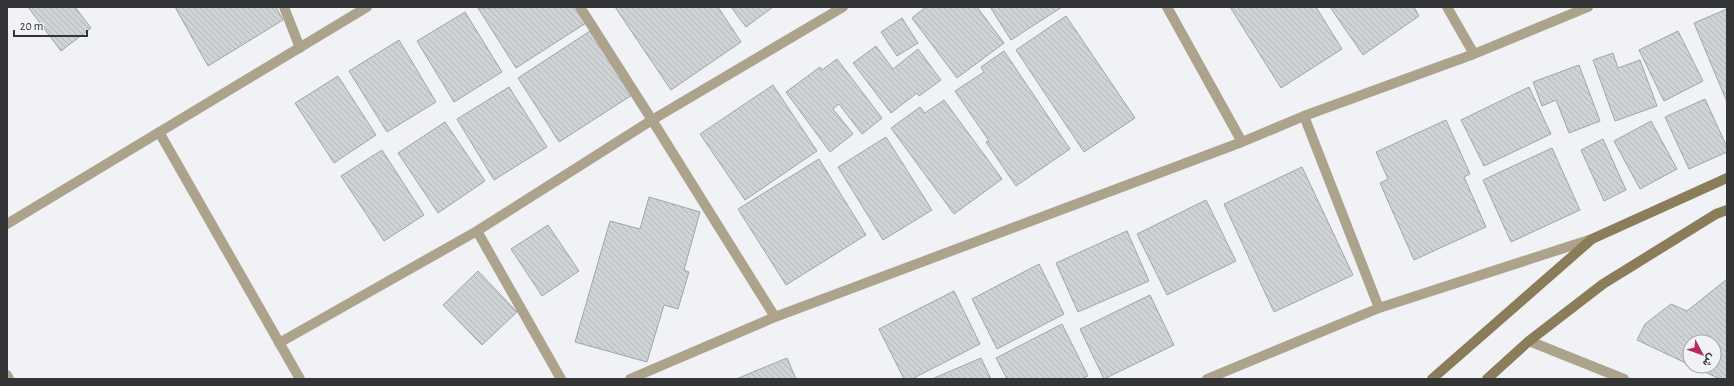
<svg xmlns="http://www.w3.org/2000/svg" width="1734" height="386" font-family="'Alegreya Sans',Vazirmatn,sans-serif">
  <defs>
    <pattern id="building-back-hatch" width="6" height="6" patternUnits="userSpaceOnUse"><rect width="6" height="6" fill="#d0d3d6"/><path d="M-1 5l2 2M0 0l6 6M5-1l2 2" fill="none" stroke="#b3b6b8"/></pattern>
  </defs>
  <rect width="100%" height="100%" fill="#f0f2f6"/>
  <!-- building -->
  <path fill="url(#building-back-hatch)" stroke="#a2a5a7" d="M28 7H75L91 28 61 51Z
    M175 7H276L283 20 208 66Z
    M576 7 586 23 516 68 478 8Z
    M615 7H718L741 42 671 90Z
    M731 7H773L746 27Z
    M926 7H977L1004 43 957 78 912 18Z
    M990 7H1062L1011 40Z
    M1230 7H1316L1342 49 1281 88Z
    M1330 7H1414L1419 16 1363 55Z
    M1727 9V102L1694 23Z
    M465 12 502 72 454 102 417 41Z
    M1066 16 1135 118 1084 152 1016 50Z
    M902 18 918 43 897 56 881 32Z
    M590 31 632 95 559 142 518 78Z
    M1678 31 1703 81 1664 101 1639 50Z
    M399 40 436 102 387 132 349 71Z
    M876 46 893 69 918 49 941 80 919 96 917 93 891 113 853 63Z
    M1004 51 1070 149 1016 186 986 142 989 141 955 91 984 72 981 67Z
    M1613 53 1618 68 1640 60 1657 106 1615 121 1593 60Z
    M837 59 882 118 862 134 839 104 833 109 853 134 830 152 786 92 820 67 822 70Z
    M1579 65 1600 121 1569 133 1556 100 1542 106 1533 82Z
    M338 76 376 135 334 163 295 103Z
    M773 85 817 151 745 200 700 134Z
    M509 87 547 147 494 180 457 119Z
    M1529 87 1551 134 1484 166 1461 120Z
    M1705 99 1727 147V152L1689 169 1665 117Z
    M944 100 1002 179 954 214 891 128 920 107 925 113Z
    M1446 120 1470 174 1464 177 1486 227 1414 260 1380 183 1388 179 1376 152Z
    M1651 121 1677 169 1640 189 1614 141Z
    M445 122 485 181 438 213 398 153Z
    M886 137 932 210 883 240 838 167Z
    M1603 139 1626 190 1604 201 1581 150Z
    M1552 148 1580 210 1511 242 1483 180Z
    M382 150 424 215 384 241 341 176Z
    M819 159 866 235 786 285 738 209Z
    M1302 167 1353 275 1274 312 1224 204Z
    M649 197 700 212 684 270 689 272 678 309 664 305 647 362 575 342 610 221 640 229Z
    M1206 200 1236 261 1167 295 1137 234Z
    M548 225 579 271 542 296 511 249Z
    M1127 231 1149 281 1078 312 1056 263Z
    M1039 264 1064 314 997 349 972 299Z
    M478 271 517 312 482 345 443 305Z
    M1727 279V379H1720L1692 366H1714V342H1690V365L1637 340 1645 324 1671 304 1687 311Z
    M954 291 980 344 912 379H904L879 329Z
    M1150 295 1174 345 1104 379 1080 329Z
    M1062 324 1088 376 1081 379H1007L996 358Z
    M787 358 796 379H736Z
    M981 358 991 379H932Z"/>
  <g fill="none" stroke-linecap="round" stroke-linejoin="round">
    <!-- street -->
    <path stroke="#ada38c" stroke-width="10" d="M284 7 300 48
      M580 7 652 120 775 317
      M1167 7 1242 142
      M1447 7 1474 54
      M1304 116 1379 308
      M159 132 300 379
      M7 224 367 7
      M477 231 561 379
      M1529 341 1624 379
      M279 343 477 231 652 120 843 7
      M7 375 9 379
      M630 379 775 317 1242 142 1304 116 1474 54 1588 7
      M1207 379 1379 308 1592 239"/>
    <!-- secondary -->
    <path stroke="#8b7c5a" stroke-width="10" d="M1432 379 1592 239 1727 178
      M1487 379 1529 341 1603 284 1716 214 1727 210"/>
  </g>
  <!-- border -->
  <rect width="1734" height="386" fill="none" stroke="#333435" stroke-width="16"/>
  <!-- north arrow -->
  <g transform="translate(1702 354) rotate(131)"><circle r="19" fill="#f0f2f6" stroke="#a4a6a9"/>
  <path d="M0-3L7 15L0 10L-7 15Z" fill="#b82a5c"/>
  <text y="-6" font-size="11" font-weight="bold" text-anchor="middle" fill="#333435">ش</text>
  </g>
  <!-- scale -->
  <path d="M14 30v6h73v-6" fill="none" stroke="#333435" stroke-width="2"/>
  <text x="20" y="30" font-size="12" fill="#333435" stroke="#f0f2f6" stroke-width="3" paint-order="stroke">20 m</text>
</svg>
